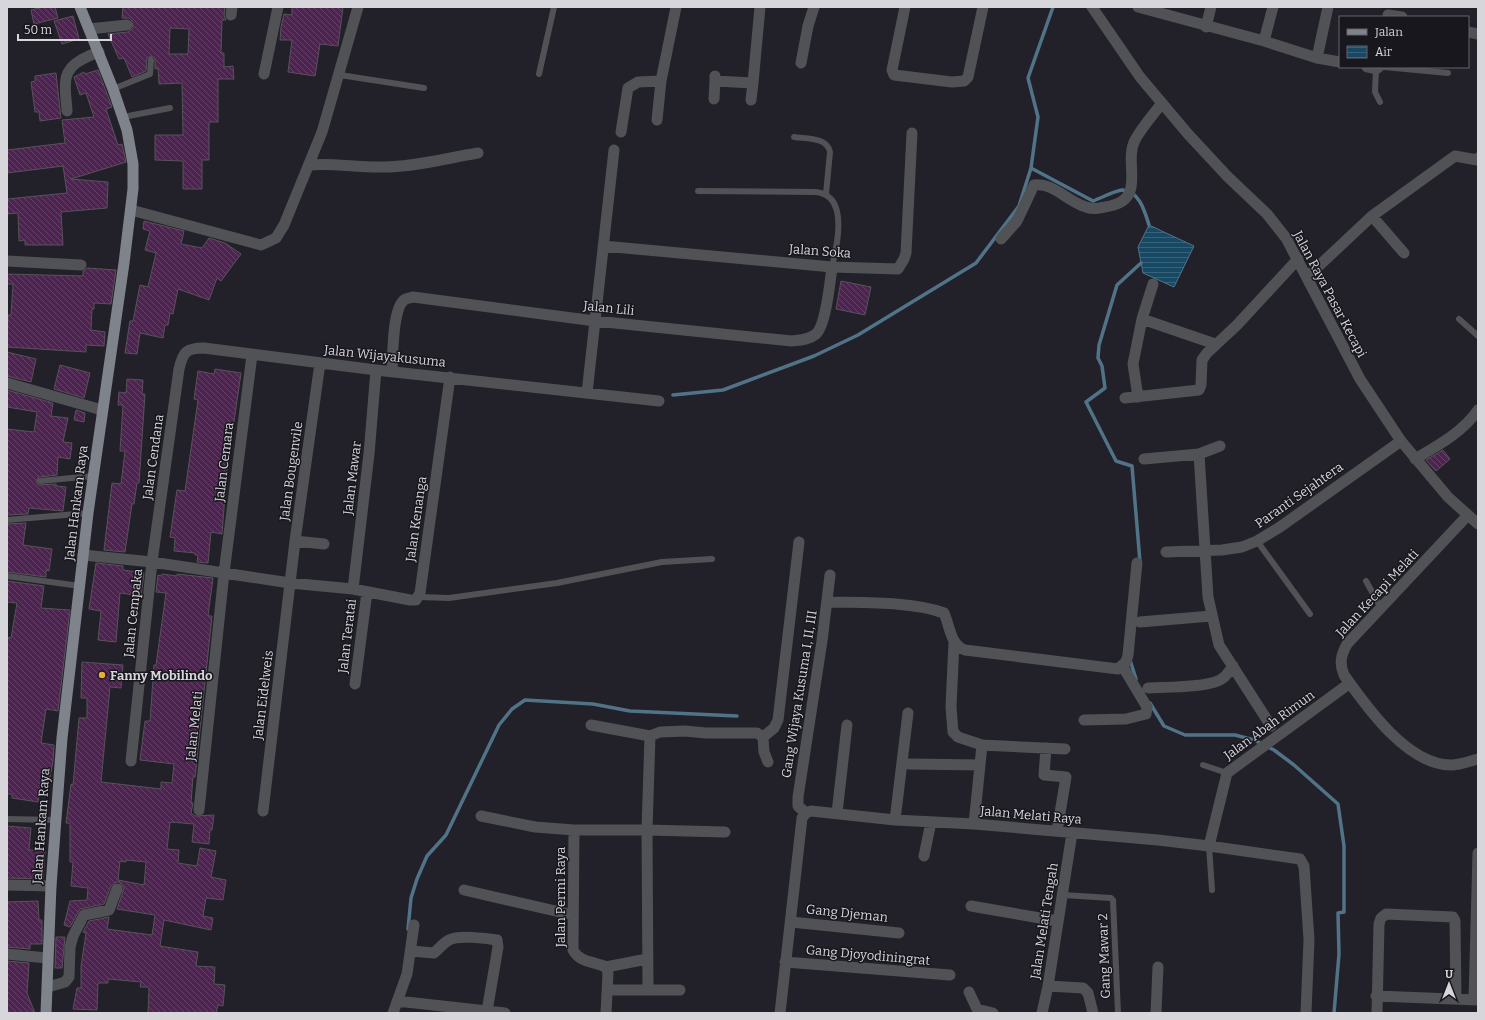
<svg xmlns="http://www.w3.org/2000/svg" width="1485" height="1020" font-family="Bitter,serif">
  <defs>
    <pattern id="water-rules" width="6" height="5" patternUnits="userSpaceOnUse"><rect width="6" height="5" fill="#174965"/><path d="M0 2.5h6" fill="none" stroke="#38627a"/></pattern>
    <pattern id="building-back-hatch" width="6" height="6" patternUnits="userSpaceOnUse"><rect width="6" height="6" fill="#4c244f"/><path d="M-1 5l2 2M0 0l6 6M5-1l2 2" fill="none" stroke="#654368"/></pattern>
  </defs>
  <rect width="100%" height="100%" fill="#222028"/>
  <!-- water -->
  <path fill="url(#water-rules)" stroke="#517388" d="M1149 225 1194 246 1174 287 1143 273 1138 247Z"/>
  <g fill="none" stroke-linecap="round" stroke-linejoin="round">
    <!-- stream -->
    <path stroke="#517388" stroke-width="3.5" d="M1031 168 1093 201C1101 198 1114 191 1122 190 1139 190 1145 212 1149 225
      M673 395 723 390 814 356 858 335 976 263 1019 206 1031 168 1038 117 1028 78 1053 7
      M1140 562 1132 466 1116 461 1086 402 1105 388 1102 366 1098 358 1099 345 1117 285 1141 263
      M1130 660 1136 679
      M1150 703 1164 726 1185 735H1235L1254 740 1274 750 1294 765 1338 804 1344 846V912L1338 913 1339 954 1334 1013
      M408 929 411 898 417 879 427 856 446 835 499 725 512 709 525 700 593 704 630 711 737 716"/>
  </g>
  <!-- building -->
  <path fill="url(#building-back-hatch)" stroke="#59525a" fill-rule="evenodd" d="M43 7H55L58 18 34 24 31 10Z
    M123 7H225L224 15 226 20H222L221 53H224V67L233 66 234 79H218V122H209V160H202V189H183V161L155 160V135H183L182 83 159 84 158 68 155 69V58L152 56 147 58 146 71 132 77 124 58 119 59 108 34 128 32 133 28 132 21 129 18H122ZM170 28 189 29 188 54H169Z
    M292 7H343L338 46 320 44 315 76 288 72 292 40H280L281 27 284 14 292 15Z
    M73 16 79 39 62 44 54 21Z
    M98 70 112 107 106 109 118 145 122 144 126 162 71 179 108 182 107 208 61 212 63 245H25V240L19 241 18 213 7 214V199L67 193 63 166 7 173V150L65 143 62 120 94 117 86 93 80 95 74 77 84 72 85 74Z
    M56 73 61 118 40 121 39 112H35L31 82 35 81V76Z
    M144 221 184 231 181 244 202 248 209 238 225 243 241 254 221 281 217 278 209 300 178 289 173 314 170 313 168 325H165L163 338 140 333 137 354 125 353 129 327 130 321H133L140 285 148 287 156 253 145 250 150 231 143 229Z
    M87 268 116 270 111 304 94 303V309H92L91 330 105 332 104 346 86 345V352L7 347 8 315H11L13 284H7V274L83 276V271Z
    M841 281 871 287 865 315 836 309Z
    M7 352 36 359 31 382 7 376Z
    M60 365 90 373 84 398 54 389Z
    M215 369 241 373 227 469 222 534 211 532 208 563 197 562 198 555H195V553L174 551 175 538 170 537 177 490 185 491 198 400 194 399 198 371 214 374Z
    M127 379 143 380 142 394H145L139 483H137L134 504H132L125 552 104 550 112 483 121 484 125 451H120L123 405H118L119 392 126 393Z
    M7 390 53 403 51 416 68 418 63 442 72 443 70 459 58 457 57 475 39 477 36 481 38 485 56 484V486L66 487 63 511 29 508 28 514 7 515V429L34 432 37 412 7 407Z
    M76 410 85 413 84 422 74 420Z
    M1443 450 1450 459 1436 471 1426 460Z
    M26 523 23 545 52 549 49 571 46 570V577L7 572V524Z
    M96 563 123 566V570L144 573 141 596 120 593 116 642 98 640 101 611 89 609Z
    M162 574 177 576V574L213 578 208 616H212L195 777H193L191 803H193L191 813 195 816 214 815 212 830H210L209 844 192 842 194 824 170 822 167 849 179 850 178 863 197 866 200 848 216 851 211 877 226 880 223 900 206 898 203 916 213 918 211 930 164 920 160 946 198 952 196 966 215 967 214 984 225 985 223 1006 218 1005 216 1013H148L149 987H140L141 982 108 979V983H98L97 1010 73 1009 77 988H81V966L86 933 83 932 89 921 109 917 107 929 152 935 155 915 117 909 124 888 119 882H116L111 886 104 904 80 909 70 927 64 925 70 901 87 900 88 888 71 886 73 862H70V823H66L71 784 73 785 79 718H87V698H81L82 662 123 665 121 688 110 687 101 782 161 789V782L172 783 174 764 140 760 145 721H150L154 665H156L166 593 156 592 158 575 161 576ZM126 860 146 862 144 885 118 880 120 861 126 862Z
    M7 581 44 586 41 608 70 610 58 711 46 709 41 743 54 745 53 761 49 782 41 781 38 802 12 798V794H7V637L11 638 17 603 7 602Z
    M7 826 31 828 29 850 45 851 43 879 7 878Z
    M38 901 39 920H42V944H30V949L7 947V902Z
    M56 937H65L62 968H55Z
    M7 961 29 963 27 993 35 1013H7Z"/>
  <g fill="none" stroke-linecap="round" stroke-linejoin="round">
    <!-- service -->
    <path stroke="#505256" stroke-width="6" d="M1384 67 1448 73
      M1376 69 1375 92 1380 102
      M539 74 554 7
      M340 75 424 88
      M113 89 150 74 151 60
      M123 117 170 108
      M794 137C807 139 827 137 830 152L826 194
      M698 191 816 192C822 193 826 194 830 198 845 212 836 250 832 267
      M1459 319 1478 336
      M40 481 93 476
      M7 520 88 513
      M1257 541 1310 614
      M7 576 80 586
      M1366 581 1381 608
      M419 597 449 598 557 583 662 562 712 559
      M1203 765 1227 773
      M7 819 56 820
      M1209 846 1212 890
      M1063 895 1111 898 1113 900 1118 1013"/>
    <!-- minor -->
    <path stroke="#505256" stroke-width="11" d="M905 7 892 70 894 75 952 82 964 81 968 77 983 7
      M1138 7 1264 41 1317 58 1340 62
      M231 15 232 7
      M1388 15 1402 17
      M1206 27 1211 7
      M89 29 127 25
      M1468 32 1478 34
      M1264 41 1273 7
      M1317 58 1328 7
      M801 63 808 26 814 7
      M1367 67 1376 69 1379 67
      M264 74 278 7
      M715 76V81L753 83 760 7
      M714 99 715 81
      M751 100 753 83
      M67 111C66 90 59 72 81 60 87 57 92 54 99 52
      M657 120 661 81 676 7
      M621 132 628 88 638 82 661 81
      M310 165C335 163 359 168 384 167 415 167 447 158 478 153
      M131 210 261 245 276 238 284 225 322 132 358 7
      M1372 216 1404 253
      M1001 239 1017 221 1034 185C1053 182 1068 202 1086 207 1094 210 1101 208 1110 206 1147 198 1123 163 1135 140 1142 127 1153 115 1162 103
      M603 246 832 267 898 269 904 259 906 253 912 133
      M7 261 81 265
      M1307 277 1372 216 1455 156 1477 160 1478 158
      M1142 319 1153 284
      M392 371C393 356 392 310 404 300 406 298 410 298 413 297L595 321 792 341C800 340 809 340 816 334 826 325 830 282 832 267
      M7 383 102 410
      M587 393 614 150
      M1138 397 1133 364 1142 319 1215 344
      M1125 398 1199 390 1201 385 1202 360 1207 353 1237 325 1298 259
      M1220 446 1199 454 1208 597 1219 645 1271 726
      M1144 459 1199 454
      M1415 459C1437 446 1463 432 1478 410
      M1468 515 1347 644C1341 655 1339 663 1344 675 1366 706 1407 765 1451 765 1460 765 1470 761 1478 759
      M295 541 324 544
      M1166 552 1222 550 1242 547 1257 541 1280 527 1401 441
      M83 555 152 562 290 583 353 589 410 600H416L420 593 450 377
      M353 589 369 454 376 370
      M827 602C861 603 913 601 944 613 950 626 950 645 965 650L1118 669 1126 662 1128 655 1137 563
      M1140 622 1211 616
      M954 642 951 707 953 732 958 737 982 745
      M355 684 367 592
      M1148 688C1164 687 1212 688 1223 678 1227 675 1230 670 1233 666
      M1084 720 1126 719 1146 714 1147 707 1123 667
      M591 725 650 736 660 732 685 731 706 733H757L763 737 764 752 768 762
      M763 737 774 728 778 720 799 542
      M1046 748 1044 775 1066 777 1057 831
      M131 761 152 562 179 369C183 352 186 348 204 348L376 370 659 401
      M909 764 980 765
      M199 810 224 573 252 355
      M263 811 295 541 320 363
      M806 813 798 806V797L822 641 830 575
      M837 813 847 725
      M481 816 535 827 574 830H647L725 832
      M895 820 908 713
      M974 824 982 745 1065 749
      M574 830 573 950C580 963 593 961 606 967L608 973 606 1013
      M1209 846 1227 773 1350 683
      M924 856 931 822
      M7 885 51 886
      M464 890 573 915
      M971 906 1057 921
      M791 922 899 933
      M411 951 434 953C439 949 443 943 449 940 458 935 486 938 497 940L498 947 487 1011
      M7 954 47 958
      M785 962 950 975
      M606 967 647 959
      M1048 986 1083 988 1088 993 1093 1013
      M48 987 65 982 69 977 70 947 73 936 84 915 109 910 117 889
      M608 990H680
      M648 990 647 830 650 736
      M969 992 977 1009 993 1013
      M1376 996 1478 1000
      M1474 999 1478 853
      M397 1001 505 1013
      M393 1013 407 974 414 925
      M780 1013 802 818 806 813 811 811 895 820 974 824 1158 840 1209 846 1300 859 1304 866 1309 940 1306 1013
      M1042 1013 1048 986 1072 833
      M1156 1013 1158 967
      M1377 1013 1379 924 1381 918 1386 914 1453 917 1455 921 1456 999"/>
    <!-- tertiary -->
    <path stroke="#505256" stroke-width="11" d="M1092 7 1140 77 1188 134 1227 176 1267 214 1286 238 1360 379 1401 441 1448 497 1478 524"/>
    <!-- primary -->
    <path stroke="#7f838b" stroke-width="11" d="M46 1013 51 886 62 738 88 513 124 263 133 189V164L127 130 113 89 80 7"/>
  </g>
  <!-- markers -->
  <circle fill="#e5ad36" stroke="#19171e" stroke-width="1.5" cx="102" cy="675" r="4"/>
  <g text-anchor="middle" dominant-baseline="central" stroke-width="3" stroke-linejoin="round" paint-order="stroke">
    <!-- street labels -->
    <g font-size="13" fill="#d7d6db" stroke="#19171e">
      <text transform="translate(820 251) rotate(4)">Jalan Soka</text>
      <text transform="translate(1330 294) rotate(62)">Jalan Raya Pasar Kecapi</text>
      <text transform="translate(609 308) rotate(6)">Jalan Lili</text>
      <text transform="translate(385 356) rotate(6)">Jalan Wijayakusuma</text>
      <text transform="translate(153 457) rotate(-82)">Jalan Cendana</text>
      <text transform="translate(224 462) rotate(-83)">Jalan Cemara</text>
      <text transform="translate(291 471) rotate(-82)">Jalan Bougenvile</text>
      <text transform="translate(352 478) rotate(-83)">Jalan Mawar</text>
      <text transform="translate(1299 495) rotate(-35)">Paranti Sejahtera</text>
      <text transform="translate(76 503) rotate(-83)">Jalan Hankam Raya</text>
      <text transform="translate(416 519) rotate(-82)">Jalan Kenanga</text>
      <text transform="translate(1377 593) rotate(-47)">Jalan Kecapi Melati</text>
      <text transform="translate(133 613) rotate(-84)">Jalan Cempaka</text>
      <text transform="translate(347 636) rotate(-83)">Jalan Teratai</text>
      <text transform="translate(799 694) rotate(-81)">Gang Wijaya Kusuma I, II, III</text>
      <text transform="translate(263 695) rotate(-83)">Jalan Eidelweis</text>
      <text transform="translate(1269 725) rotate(-36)">Jalan Abah Rimun</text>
      <text transform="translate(194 726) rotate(-84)">Jalan Melati</text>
      <text transform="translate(1031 815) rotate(5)">Jalan Melati Raya</text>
      <text transform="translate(41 826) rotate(-86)">Jalan Hankam Raya</text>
      <text transform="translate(560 897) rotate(-90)">Jalan Permi Raya</text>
      <text transform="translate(847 913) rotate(6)">Gang Djeman</text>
      <text transform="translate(1044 921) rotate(-81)">Jalan Melati Tengah</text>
      <text transform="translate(868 955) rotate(5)">Gang Djoyodiningrat</text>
      <text transform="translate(1104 956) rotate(-92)">Gang Mawar 2</text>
    </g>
    <!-- poi labels -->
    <g font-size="13" font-weight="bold" fill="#d7d6db" stroke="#19171e" text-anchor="start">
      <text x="110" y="675">Fanny Mobilindo</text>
    </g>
  </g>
  <!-- border -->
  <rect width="1485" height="1020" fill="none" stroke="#d7d6db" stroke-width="16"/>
  <!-- legend -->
  <rect x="1339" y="16" width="130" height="52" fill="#19171e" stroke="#65636a"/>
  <rect x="1347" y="29" width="20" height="6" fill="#7f838b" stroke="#65636a"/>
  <text x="1375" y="36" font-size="12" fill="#d7d6db">Jalan</text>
  <rect x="1347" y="46" width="20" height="12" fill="url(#water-rules)" stroke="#65636a"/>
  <text x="1375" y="56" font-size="12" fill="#d7d6db">Air</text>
  <!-- north arrow -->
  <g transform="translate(1449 984)" stroke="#19171e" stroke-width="3" paint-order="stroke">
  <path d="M0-3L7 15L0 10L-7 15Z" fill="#d7d6db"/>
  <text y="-6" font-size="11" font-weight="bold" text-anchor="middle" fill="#d7d6db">U</text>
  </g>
  <!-- scale -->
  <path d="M18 34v6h93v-6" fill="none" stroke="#d7d6db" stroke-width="2"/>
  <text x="24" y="34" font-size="12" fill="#d7d6db" stroke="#19171e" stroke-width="3" paint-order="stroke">50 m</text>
</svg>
